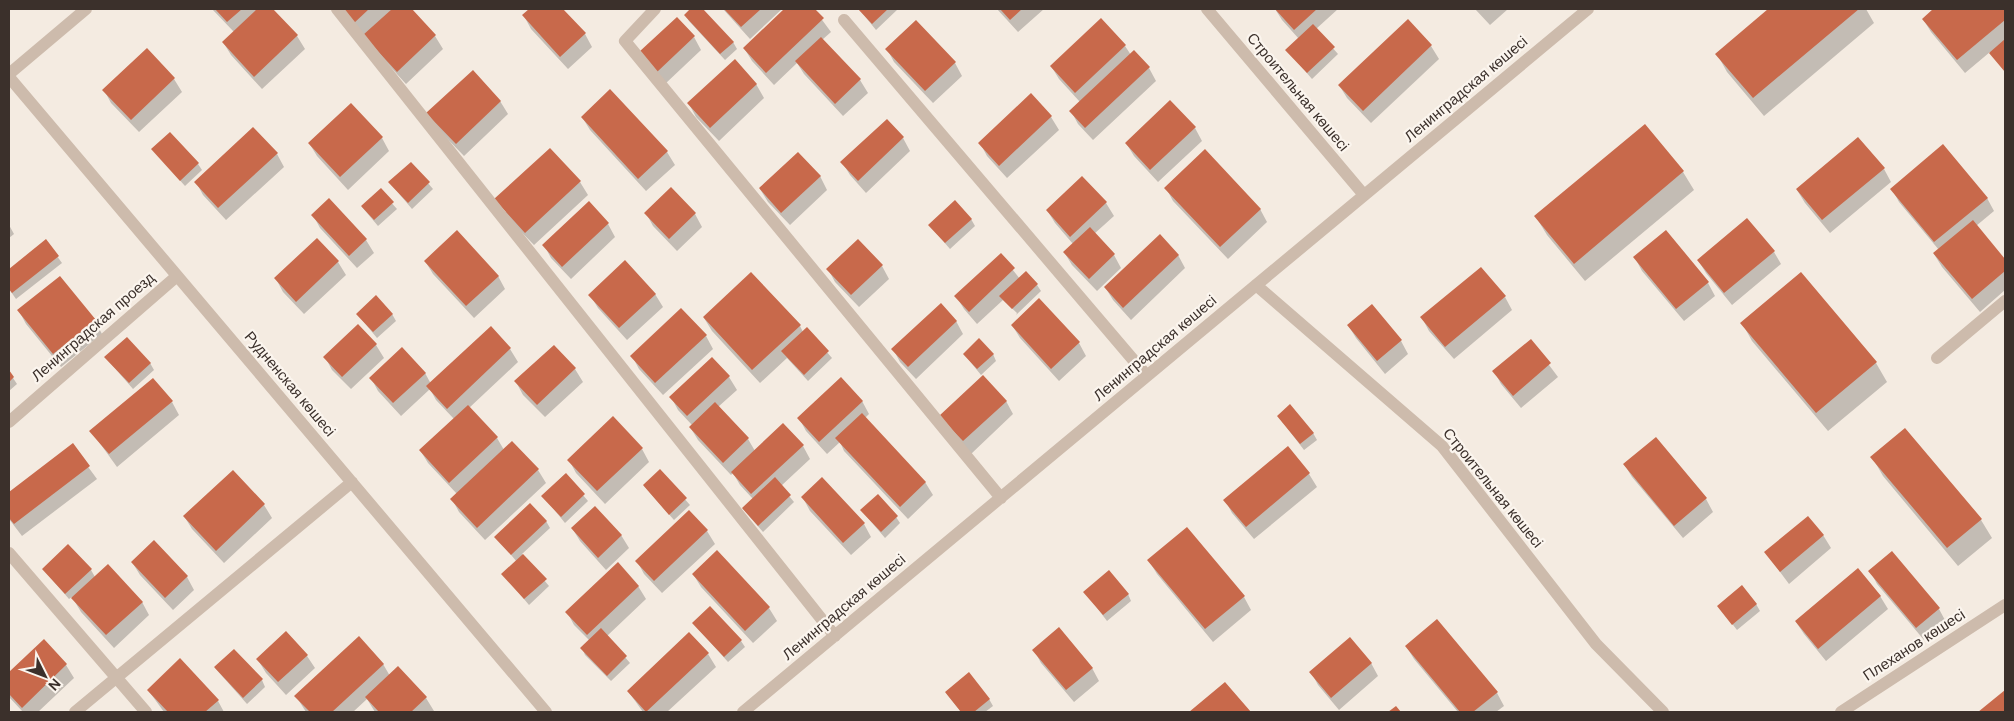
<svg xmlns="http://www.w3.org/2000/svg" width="2014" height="721" font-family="'DM Sans',sans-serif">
  <rect width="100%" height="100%" fill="#f4ebe1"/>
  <!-- shadow -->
  <path fill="#0003" d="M212 9H272L297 36 305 49 262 89 231 55 223 42 234 32Z
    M338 9H410L435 36 443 49 406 84Z
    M531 9H562L585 34 592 47 568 69 531 29 524 16Z
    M692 9H701L733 42 737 49 725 60 689 21 685 15Z
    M723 9H782L750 39Z
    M786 9H814L831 32 822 40 860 80 868 93 843 116 804 74 797 63 774 85 752 61 744 48Z
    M859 9H898L876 30Z
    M997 9H1044L1018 32Z
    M1275 9H1338L1316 29 1338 54 1312 79 1287 50 1299 39 1282 20Z
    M1475 9H1508L1490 25Z
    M1770 9H1866L1874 23 1764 116 1727 72 1717 54Z
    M1935 9H2003L2005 11V72L1990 52 1965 73 1931 32 1923 19Z
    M1408 21 1431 46 1439 59 1371 123 1347 98 1339 85Z
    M916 22 955 63 962 76 933 103 894 62 887 49Z
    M694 37 701 50 665 84 648 66Z
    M1125 46 1131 55 1134 52 1149 68 1156 81 1093 140 1078 124 1071 111 1080 102 1059 79 1051 66Z
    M147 50 174 79 182 92 139 132 111 103 104 90Z
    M756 84 764 98 719 141 696 117 689 104Z
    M1031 95 1051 117 1059 130 1007 178 987 156 980 143Z
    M500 101 508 114 464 156 435 126 428 113Z
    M582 117 667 152 675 165 646 191 590 130Z
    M1645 126 1683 172 1694 190 1585 281 1547 235 1536 217Z
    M1195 128 1202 141 1158 182 1134 156 1126 143Z
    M382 138 389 151 348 190 317 156 309 143Z
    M903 138 910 151 866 193 850 175 842 162Z
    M152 149 198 164 202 170 185 186Z
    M277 154 284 167 226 220 203 195 196 182Z
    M411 163 433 189 412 209 390 183Z
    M1884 169 1891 182 1830 233 1805 203 1797 190Z
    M820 176 827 190 790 225 768 202 760 189Z
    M1082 177 1106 203 1114 216 1094 234 1114 255 1121 268 1097 291 1072 265 1064 252 1073 244 1055 223 1047 210Z
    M580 182 588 195 534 245 503 213Z
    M1166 188 1260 209 1267 222 1228 259 1173 201Z
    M671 189 695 214 702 227 677 251 653 226 646 213Z
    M1892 189 1987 198 1994 211 1976 226 2005 261V290L1980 312 1942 267 1934 254 1939 250 1899 202Z
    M380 190 397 209 378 226 362 207Z
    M329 200 366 240 374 253 357 268 320 228 313 215Z
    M589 203 608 224 615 237 571 279 551 258 544 245Z
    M971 219 975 226 950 249 930 226Z
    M9 225 14 234 9 238Z
    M317 240 338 262 346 275 304 314 283 292 276 279Z
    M46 241 62 263 16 299 9 289V271Z
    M1774 252 1781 264 1732 305 1706 273 1698 260Z
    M1001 255 1020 279 1037 285 1041 291 1016 315 1017 313 1003 300 977 324 964 309 956 296Z
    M1178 255 1185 268 1131 320 1113 300 1105 287Z
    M1635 258 1708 283 1715 296 1684 321 1642 271Z
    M425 261 498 276 505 289 474 318 433 274Z
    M882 266 889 279 859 307 835 282 828 269Z
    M1801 273 1876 363 1887 382 1828 431 1752 341 1742 323Z
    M655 294 663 307 627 340 598 308 590 295Z
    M1505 297 1512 310 1454 359 1429 331 1422 318Z
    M19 311 95 321 102 334 61 367 26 324Z
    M392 314 396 321 377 338 358 315Z
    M704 318 800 326 803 332 807 329 832 358 808 381 787 358 760 383 712 331Z
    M956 321 963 334 916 379 900 362 893 349Z
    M1012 325 1079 343 1086 356 1059 381 1020 338Z
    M1348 325 1401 341 1408 354 1385 374 1356 338Z
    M358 326 376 345 384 358 351 389 332 370 325 357Z
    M491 328 510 349 518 362 469 408 497 438 504 450 538 470 546 483 485 540 459 512 452 499 457 494 428 463 420 450 454 419 436 400 430 389 401 416 378 391 371 378 425 373 431 384Z
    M706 336 713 349 663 395 639 369 632 356Z
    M1531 341 1558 377 1521 408 1501 384 1494 371Z
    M554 347 575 369 583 382 545 417 523 395 516 382Z
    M964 354H993L996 361 981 375Z
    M106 358 150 363 154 370 133 389Z
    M712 359 729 377 737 390 718 407 748 439 755 451 803 446 810 459 781 486 794 502 763 532 743 509 753 499 740 485 733 473 731 475 698 440 690 427 692 425 678 410 671 397Z
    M9 372 17 384 9 391Z
    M862 401 869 414 865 418 925 482 933 495 908 519 844 451 840 442 827 454 806 431 799 418Z
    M1006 401 1013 414 971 454 948 429Z
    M172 402 179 415 117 467 91 431Z
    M1278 416 1313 433 1317 440 1304 450Z
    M1905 429 1981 520 1992 538 1958 566 1883 476 1872 457Z
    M1655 439 1706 499 1713 512 1683 538 1632 477 1624 464Z
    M72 445 97 479 22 536 9 519V493Z
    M1288 448 1309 474 1317 487 1254 539 1232 513 1225 500Z
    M642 449 649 462 605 504 576 473 569 460Z
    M233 471 264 505 272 518 224 563 192 529 184 516Z
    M660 471 690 505 674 520 644 486Z
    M565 474 588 501 565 523 543 496Z
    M803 498 864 524 871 537 851 555 810 511Z
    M862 511 896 517 900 523 885 538Z
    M689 512 707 531 715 544 662 593 644 574 637 561Z
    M546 521 550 528 522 554 549 586 529 605 503 574 517 562 496 537Z
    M572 528 621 535 629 548 606 570 580 541Z
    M1823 535 1831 548 1789 584 1766 553Z
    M1149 561 1244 597 1251 610 1213 642 1157 574Z
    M132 562 187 577 194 590 173 610 140 575Z
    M43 569 91 570 95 577 142 602 149 615 114 648 81 612 72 597 69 599Z
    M1870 571 1939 609 1946 622 1924 640 1877 584Z
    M693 574 769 608 777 621 753 643 701 587Z
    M638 586 646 599 607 636 630 663 611 681 585 655 582 648 590 641 574 625 567 612Z
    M1085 592 1128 594 1131 601 1107 621Z
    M1880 596 1888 609 1826 661 1804 634 1796 622Z
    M1756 604 1760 611 1737 630 1719 607Z
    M693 623 741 641 745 647 728 662Z
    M44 641 66 665 74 678 38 712H23L9 697V674Z
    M1406 646 1497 693 1504 706 1496 712H1458L1414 659Z
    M1034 650 1092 668 1099 681 1074 702 1041 663Z
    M708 654 716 667 667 712H643L628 691Z
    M307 656 315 668 286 695 266 673 258 660Z
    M1371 663 1378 676 1339 710 1318 685 1311 672Z
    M383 664 390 676 426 698 434 711 375 712 367 699 353 712H306L296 696Z
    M215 668 262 680 265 687 247 704Z
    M1225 683 1249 712H1191Z
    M148 690 218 701 224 712H164Z
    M946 693 989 699 993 706 985 712H961Z"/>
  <!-- building -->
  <path fill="#c8694b" d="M215 9H242L227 22Z
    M257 9H273L298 35 254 77 222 42Z
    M340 9H369L353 24Z
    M392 9H412L436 35 397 72 363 35Z
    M529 9H563L586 33 560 57 522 15Z
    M690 9H703L734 42 720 54 684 15Z
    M724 9H761L741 27Z
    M784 9H815L824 18 766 73 743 48Z
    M858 9H888L872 24Z
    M1000 9H1022L1010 20Z
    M1275 9H1317L1294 30Z
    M1768 9H1859L1753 98 1715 54Z
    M1933 9H2005V20L1957 60 1922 19Z
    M677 17 695 36 657 72 639 52Z
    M1101 18 1126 45 1075 93 1050 66Z
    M1408 19 1432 45 1363 111 1338 85Z
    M916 20 956 62 925 91 885 49Z
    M1313 24 1335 47 1307 73 1285 50Z
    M821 37 861 79 835 104 795 61Z
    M2005 39V72L1989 53Z
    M147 48 175 78 131 120 102 90Z
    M1134 50 1150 67 1085 128 1069 111Z
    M735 59 757 84 710 128 687 103Z
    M473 70 501 101 456 144 426 113Z
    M610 89 668 151 638 179 581 117Z
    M1031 93 1052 116 999 166 978 143Z
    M1170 100 1196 127 1150 170 1125 143Z
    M351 103 383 137 340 177 308 143Z
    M887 119 904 137 858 181 840 162Z
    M1645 124 1684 171 1574 264 1534 216Z
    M253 127 278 153 218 208 194 182Z
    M170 132 199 163 180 181 151 149Z
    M1858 137 1885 168 1822 220 1796 189Z
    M1943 144 1988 198 1934 242 1890 189Z
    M550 148 581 181 525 233 494 199Z
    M1205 149 1261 209 1220 247 1164 188Z
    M798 152 821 176 781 213 759 188Z
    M411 162 430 182 408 203 388 182Z
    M1082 176 1107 202 1070 237 1046 210Z
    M671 187 696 213 669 239 644 213Z
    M381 188 394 202 374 220 361 206Z
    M329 198 367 239 349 256 311 215Z
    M955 200 972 219 945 243 928 225Z
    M589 201 609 223 562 267 542 245Z
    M1747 218 1775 251 1724 293 1697 260Z
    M1973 220 2005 259V271L1972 299 1933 253Z
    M1090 227 1115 254 1089 279 1063 252Z
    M457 230 499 276 466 306 424 261Z
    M1666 230 1709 282 1676 309 1633 257Z
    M1160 234 1179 255 1123 308 1104 287Z
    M317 238 339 261 296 302 274 278Z
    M46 239 59 256 12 293 9 289V269Z
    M858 239 883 265 851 295 826 269Z
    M1001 253 1015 268 969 312 954 296Z
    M625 260 656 294 619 328 588 295Z
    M1481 267 1506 296 1445 347 1420 317Z
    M1026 271 1038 284 1012 309 999 296Z
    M751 272 801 325 752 370 703 317Z
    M1801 272 1877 362 1816 413 1740 323Z
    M60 276 96 320 53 354 17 310Z
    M376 295 393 314 373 332 356 314Z
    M1039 298 1080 342 1051 369 1011 325Z
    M941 303 957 321 908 367 891 349Z
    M1372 304 1402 340 1377 361 1347 325Z
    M681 308 707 335 655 383 630 356Z
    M358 324 377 344 342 377 323 357Z
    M491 326 511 348 447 409 426 386Z
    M807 327 829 351 804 375 781 351Z
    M127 337 151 363 129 383 104 357Z
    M979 338 994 354 977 369 963 354Z
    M1531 339 1551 363 1513 396 1492 371Z
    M554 345 576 368 537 405 514 381Z
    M402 347 426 373 393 403 369 378Z
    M712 357 730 376 687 416 669 397Z
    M9 370 14 377 9 382Z
    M983 375 1007 401 963 441 939 416Z
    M841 377 863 401 819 442 797 418Z
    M153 378 173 401 109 454 89 431Z
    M715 402 749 438 723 463 689 427Z
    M1290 404 1314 433 1300 444 1277 416Z
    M468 405 498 437 449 483 419 450Z
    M862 413 926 482 900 507 835 438Z
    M613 416 643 448 597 491 567 460Z
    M783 423 804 445 751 494 731 472Z
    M1905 428 1982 519 1947 548 1870 457Z
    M1656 437 1707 498 1674 526 1623 464Z
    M512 441 539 469 477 528 450 499Z
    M73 443 90 466 14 524 9 518V492Z
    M1288 446 1310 473 1246 527 1223 500Z
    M660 469 687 498 669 515 643 485Z
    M233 470 265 504 216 551 183 516Z
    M566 473 585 494 561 517 541 496Z
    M775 477 791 495 758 526 742 508Z
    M822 477 865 523 843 543 801 497Z
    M878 494 898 516 881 532 860 510Z
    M530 503 547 521 511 555 494 537Z
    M595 506 622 535 598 558 571 528Z
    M689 510 708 530 654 581 635 561Z
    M1808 516 1824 535 1780 572 1764 552Z
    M1187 527 1245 596 1205 629 1147 560Z
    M154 540 188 576 165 598 131 562Z
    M68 544 92 569 65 594 42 569Z
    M717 550 770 607 745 631 692 574Z
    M1892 551 1940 608 1916 628 1868 571Z
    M523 554 547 579 524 599 501 574Z
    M618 562 639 586 587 635 565 612Z
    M108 564 143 602 106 635 71 598Z
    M1858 568 1881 596 1818 649 1795 621Z
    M1109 570 1129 594 1103 615 1083 592Z
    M1742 585 1757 604 1732 625 1717 606Z
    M710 606 742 640 724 657 692 623Z
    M1437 619 1498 692 1473 712H1460L1405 646Z
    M1059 627 1093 668 1066 690 1032 650Z
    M601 628 627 656 607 676 580 648Z
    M286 631 308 655 278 682 256 659Z
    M689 632 709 653 646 712 627 691Z
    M359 636 384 664 332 712H310L294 696Z
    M1350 637 1372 663 1331 698 1309 672Z
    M44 639 67 664 22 708 9 694V672Z
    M234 649 263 679 243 698 214 667Z
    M180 658 219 700 205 712H168L147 690Z
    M398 666 427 697 411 712H379L365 697Z
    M969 672 990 699 974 712H961L945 692Z
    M1225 682 1251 712H1189Z
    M2005 690V712H1978Z
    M1396 706 1401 712H1388Z"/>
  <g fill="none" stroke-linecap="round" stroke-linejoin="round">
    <!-- minor -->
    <path stroke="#cdbbac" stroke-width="12" d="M337 9 835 636
      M655 9 625 41 1001 498
      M1207 9 1364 195
      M844 20 1147 376
      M9 74 86 9
      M9 77 546 712
      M1256 285 1442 446 1596 644 1663 712
      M1937 358 2005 301
      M9 422 177 276
      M9 553 146 712
      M75 712 352 482
      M743 712 1588 9
      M1841 712 2005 605"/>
  </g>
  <g text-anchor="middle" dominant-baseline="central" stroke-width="4.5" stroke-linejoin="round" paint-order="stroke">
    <!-- street labels -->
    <g font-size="15" fill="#3b302b" stroke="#fbf5ee">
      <text transform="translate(1466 89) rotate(-40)">Ленинградская көшесі</text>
      <text transform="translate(1298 92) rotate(50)">Строительная көшесі</text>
      <text transform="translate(93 327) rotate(-41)">Ленинградская проезд</text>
      <text transform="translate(1155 348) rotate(-40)">Ленинградская көшесі</text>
      <text transform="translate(290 384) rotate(50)">Рудненская көшесі</text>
      <text transform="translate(1493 488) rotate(51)">Строительная көшесі</text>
      <text transform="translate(844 607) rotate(-40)">Ленинградская көшесі</text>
      <text transform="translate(1914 645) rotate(-33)">Плеханов көшесі</text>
    </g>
  </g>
  <!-- border -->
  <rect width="2014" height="721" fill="none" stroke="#3b302b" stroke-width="20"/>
  <!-- north arrow -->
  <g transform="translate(45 676) rotate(132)" stroke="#fbf5ee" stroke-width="4" paint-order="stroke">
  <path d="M0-4L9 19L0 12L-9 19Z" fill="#3b302b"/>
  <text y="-8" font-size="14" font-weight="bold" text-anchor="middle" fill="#3b302b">N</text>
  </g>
</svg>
